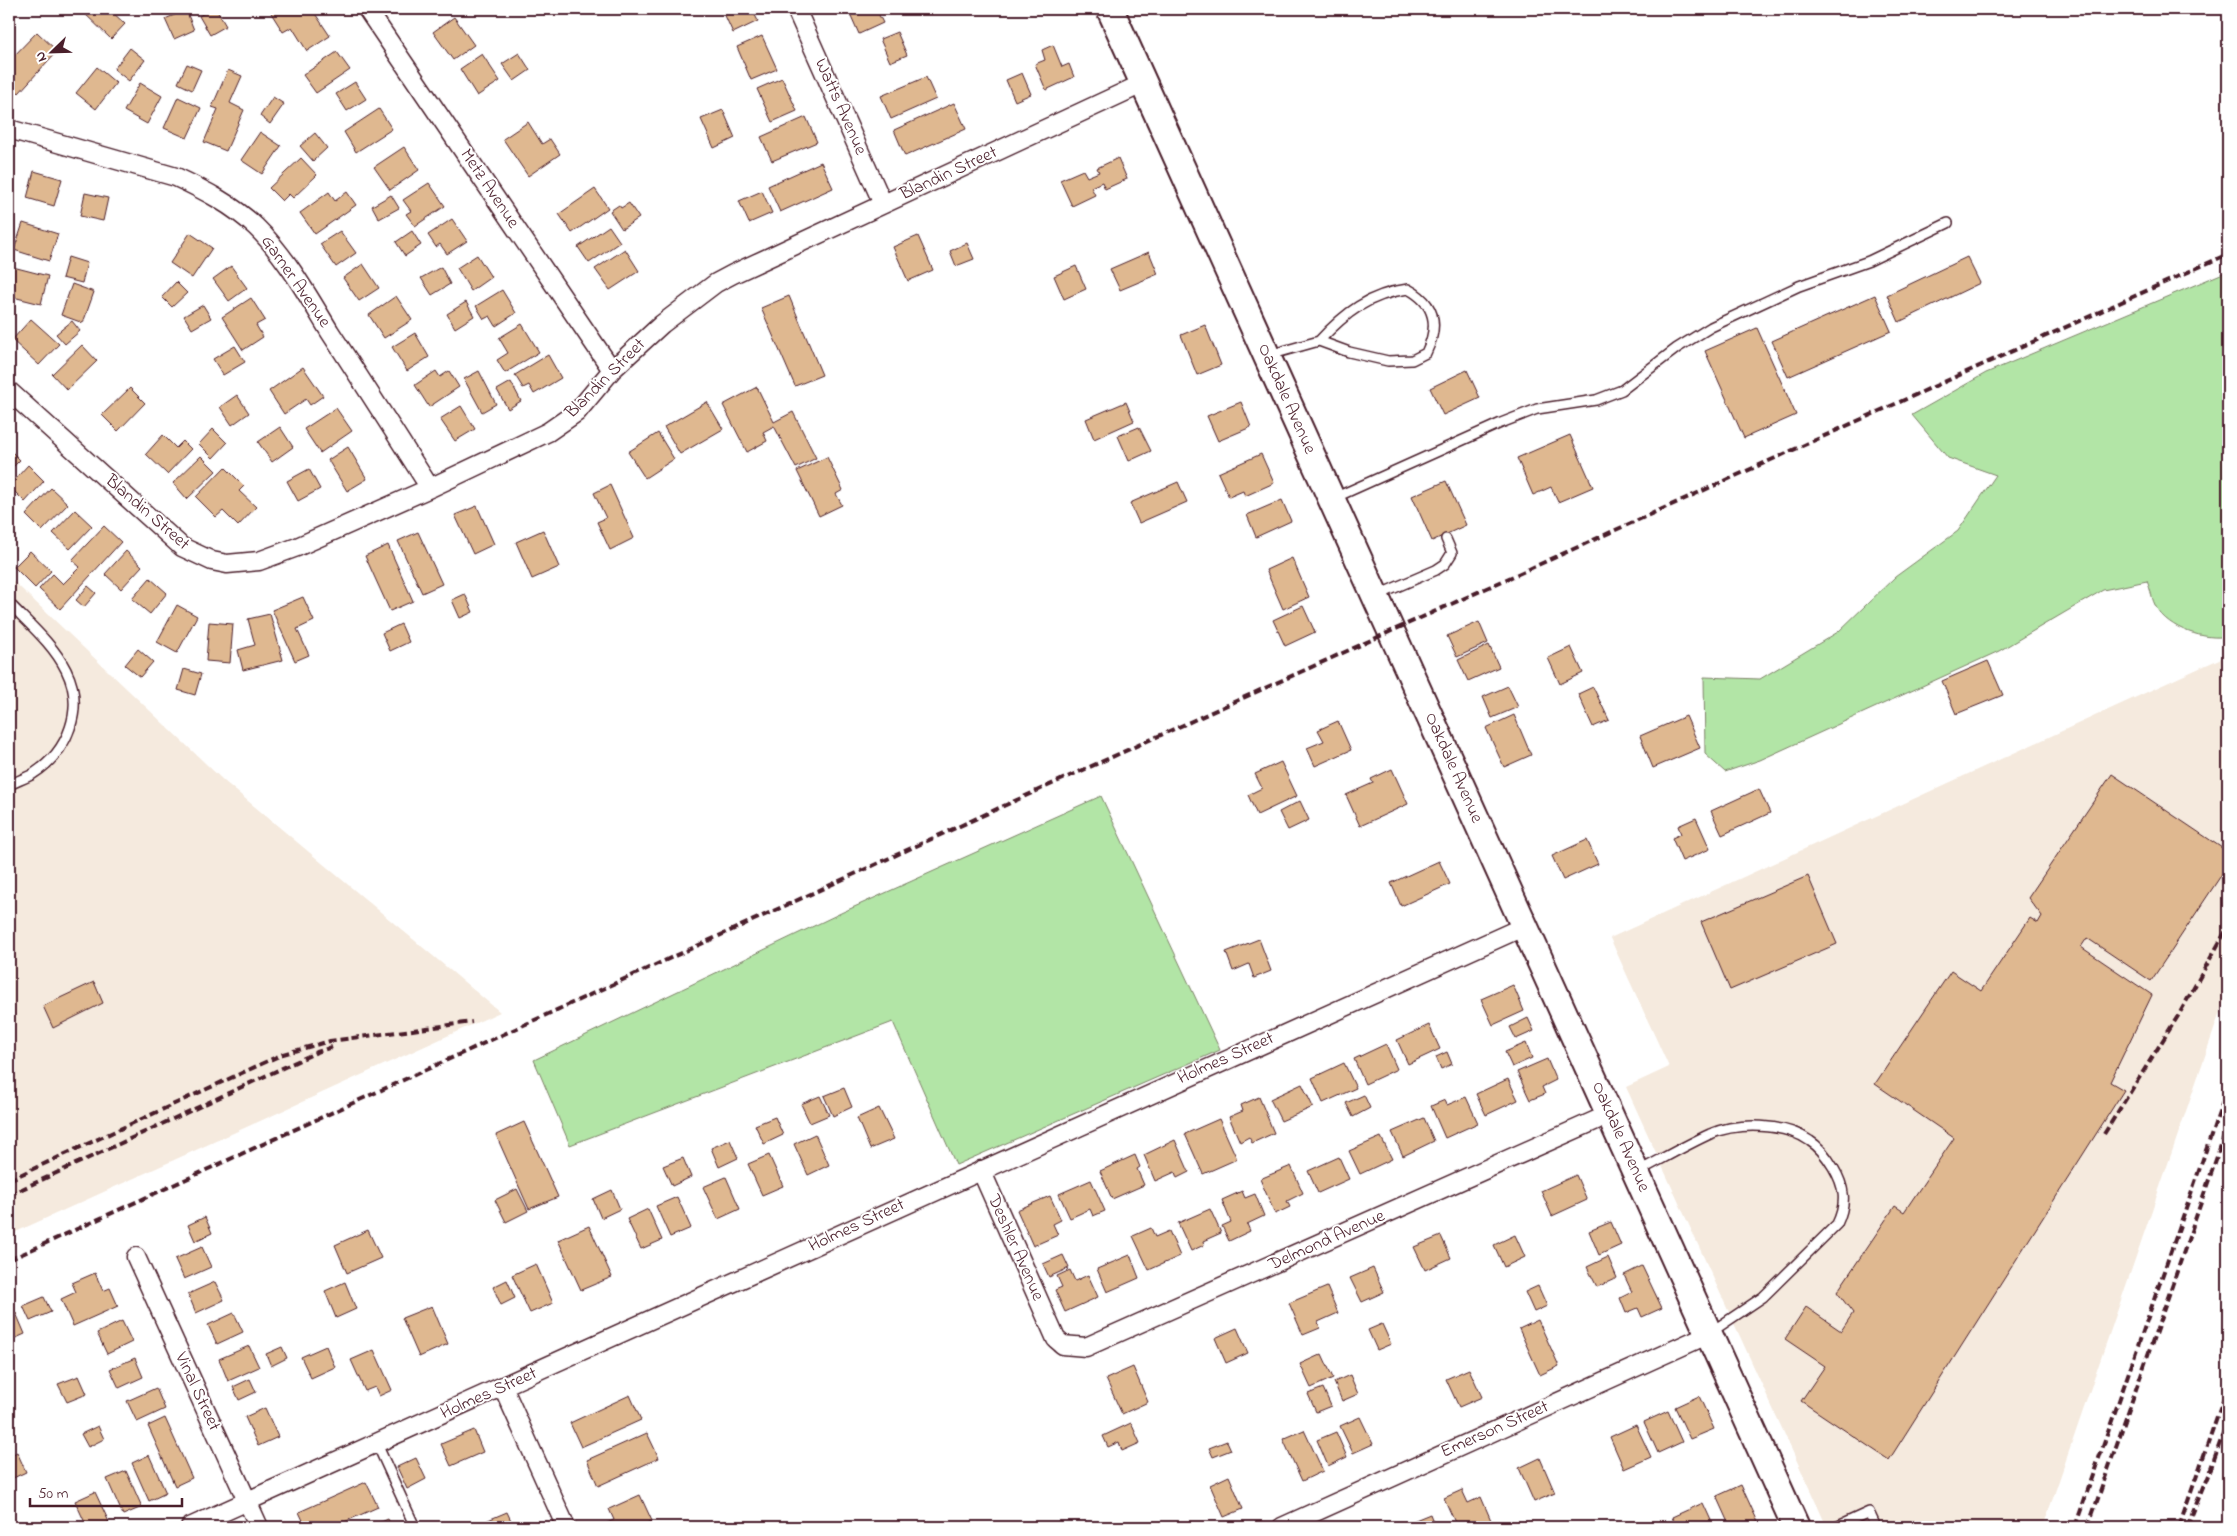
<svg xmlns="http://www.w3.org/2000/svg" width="2237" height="1536" font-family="'Indie Flower',sans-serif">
  <rect width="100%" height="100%" fill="#fff"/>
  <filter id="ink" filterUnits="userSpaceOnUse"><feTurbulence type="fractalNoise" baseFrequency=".02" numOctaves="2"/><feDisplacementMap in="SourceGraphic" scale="10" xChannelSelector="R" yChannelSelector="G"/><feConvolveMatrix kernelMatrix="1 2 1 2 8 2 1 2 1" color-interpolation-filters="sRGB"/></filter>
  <g filter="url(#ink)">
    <!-- built -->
    <path fill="#f5eade" d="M9 577 224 781 500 1012 9 1235Z
      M2228 655V989L2043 1527H1827L1626 1087 1669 1067 1610 938Z"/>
    <!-- green -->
    <path fill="#b2e5a6" stroke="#7e8268" d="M2228 271V636C2206 641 2168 629 2156 607 2152 600 2151 590 2147 581L2103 590 1999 651 1760 760 1725 772 1705 754 1704 677 1760 679 1838 632 1895 577 1958 531 1996 475 1948 458 1912 415 1986 373Z
      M1101 796 1220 1050 956 1165 893 1022 570 1145 534 1060 843 912Z"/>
    <!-- building -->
    <path fill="#dfb890" stroke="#4a1f2b" d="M80 9H109L125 24 111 39Z
      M211 9H216L226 26 210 35 199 16Z
      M277 9H312L330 36 307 51 292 27 283 32 271 13Z
      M722 9H752L758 21 733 33Z
      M848 9H876L883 23 859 34Z
      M186 10 194 30 174 39 165 19Z
      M454 17 474 45 453 60 433 32Z
      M37 32 57 51 19 93 9 83V61Z
      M897 32 907 55 890 62 880 39Z
      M762 36 777 69 751 80 737 47Z
      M1053 45 1062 67 1069 64 1074 77 1046 90 1035 64 1045 60 1042 50Z
      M130 48 145 60 129 81 114 69Z
      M337 52 350 70 316 93 303 75Z
      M519 53 530 70 514 81 502 64Z
      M482 54 500 81 477 96 460 69Z
      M187 64 201 70 192 90 178 83Z
      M97 67 116 83 96 109 76 93Z
      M228 70 242 76 230 103 244 110 226 151 204 142 218 109 212 107Z
      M1022 73 1031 94 1015 101 1006 80Z
      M926 77 936 99 891 119 881 96Z
      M782 78 797 111 772 122 757 89Z
      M355 82 366 99 347 111 336 94Z
      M140 83 162 96 147 124 124 111Z
      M178 97 201 108 187 138 164 128Z
      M273 97 284 104 270 124 260 116Z
      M954 103 966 129 905 156 894 130Z
      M379 109 392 129 356 152 344 132Z
      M723 110 735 138 714 148 701 119Z
      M806 117 817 142 772 161 761 137Z
      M528 122 542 144 550 139 560 154 528 176 503 139Z
      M260 132 281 146 262 174 241 160Z
      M315 133 327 148 313 161 300 146Z
      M404 147 419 170 390 190 374 167Z
      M301 158 317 175 293 198 289 194 282 201 269 188Z
      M1118 158 1127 179 1105 189 1102 182 1091 187 1095 195 1072 206 1060 180 1083 170 1087 177 1099 172 1097 168Z
      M821 162 833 188 780 212 768 186Z
      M34 171 62 179 54 206 27 198Z
      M429 183 445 206 415 226 406 214 411 211 403 200Z
      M595 189 608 208 572 233 559 214Z
      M762 191 772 213 749 223 739 201Z
      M329 192 335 201 347 192 356 205 315 234 300 213Z
      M85 193 108 198 103 221 80 216Z
      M391 195 399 208 379 219 372 206Z
      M629 203 639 218 622 229 610 211 619 205 621 208Z
      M452 219 467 241 447 254 440 244 436 247 428 235Z
      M23 223 58 234 49 261 14 250Z
      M609 226 620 242 589 263 578 247Z
      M340 231 356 253 336 267 320 244Z
      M412 231 421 245 405 256 396 242Z
      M190 233 212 248 192 278 170 263Z
      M918 236 933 270 908 281 893 247Z
      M967 243 974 259 956 266 950 251Z
      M625 249 639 271 610 290 595 269Z
      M1149 252 1158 274 1120 290 1110 269Z
      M477 255 491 277 471 291 457 268Z
      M68 257 87 263 82 283 62 278Z
      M1967 257 1980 283 1899 322 1887 295Z
      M363 264 379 288 359 301 343 278Z
      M9 266 48 276 41 304 9 296Z
      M231 266 247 288 229 301 213 279Z
      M1076 266 1086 289 1064 299 1054 276Z
      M441 267 450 284 432 295 421 278Z
      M176 282 187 293 172 307 162 297Z
      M72 284 94 292 83 323 61 315Z
      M502 290 516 313 496 326 490 316 484 319 476 306Z
      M1875 295 1891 331 1788 377 1772 341Z
      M396 296 412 320 384 338 369 315Z
      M789 296 822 375 795 386 761 308Z
      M251 298 265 320 256 325 263 337 243 350 222 317Z
      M466 302 474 316 455 328 447 314Z
      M203 305 211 318 192 329 184 316Z
      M31 319 59 344 39 365 12 340Z
      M72 321 80 331 65 344 56 334Z
      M522 324 539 352 505 373 497 360 508 353 499 338Z
      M1205 325 1221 365 1197 375 1181 335Z
      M1757 328 1796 415 1744 438 1705 351Z
      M415 333 429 357 407 371 392 347Z
      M82 345 97 361 67 390 52 374Z
      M235 346 245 362 223 375 213 359Z
      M548 355 561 378 534 394 529 385 523 388 515 375Z
      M303 367 323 396 310 405 306 399 284 414 269 391Z
      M1467 370 1480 398 1443 415 1430 388Z
      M436 371 440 377 449 371 459 387 429 407 415 385Z
      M479 371 496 404 482 412 464 379Z
      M511 382 521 401 508 409 497 390Z
      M757 387 774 422 793 412 816 458 796 468 774 426 763 432 767 441 747 452 723 405Z
      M130 388 145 403 118 431 102 415Z
      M237 395 249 413 232 425 220 407Z
      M707 402 723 429 680 454 664 427Z
      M1126 402 1134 421 1094 439 1086 419Z
      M1241 402 1251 427 1218 441 1207 416Z
      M461 406 475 429 455 441 440 419Z
      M336 408 352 431 320 453 304 429Z
      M280 427 293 447 272 462 258 442Z
      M1139 427 1151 451 1129 461 1118 436Z
      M213 429 227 443 213 458 199 444Z
      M658 433 674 459 645 478 628 452Z
      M163 435 176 448 183 441 191 449 167 474 146 454Z
      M1570 435 1593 487 1558 502 1551 487 1533 495 1517 458Z
      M348 447 367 479 347 491 328 460Z
      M9 449 20 460 9 471Z
      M1261 454 1274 483 1245 496 1243 491 1229 497 1218 473Z
      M201 456 216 471 187 499 173 483Z
      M827 457 843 490 836 494 842 505 819 516 797 471Z
      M28 465 44 481 25 502 9 486Z
      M225 467 244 486 239 491 256 507 238 526 223 511 216 517 196 497Z
      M309 469 320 489 298 501 287 481Z
      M1446 481 1466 525 1432 541 1412 496Z
      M1178 482 1187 502 1139 523 1130 503Z
      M610 485 634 538 610 550 597 522 606 518 594 493Z
      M51 488 68 504 42 531 26 515Z
      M1282 500 1291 521 1256 537 1247 515Z
      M477 506 494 544 473 554 455 515Z
      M75 510 92 526 70 549 53 533Z
      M104 526 121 542 60 609 39 589 53 574 63 584 80 567 72 560Z
      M543 530 559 567 532 579 516 542Z
      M418 532 442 584 422 593 398 541Z
      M388 545 413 601 390 611 365 556Z
      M30 551 51 571 35 588 14 567Z
      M126 551 142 566 121 589 105 574Z
      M1292 558 1309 597 1283 609 1266 570Z
      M150 578 167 593 150 614 132 599Z
      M88 586 96 593 84 607 76 600Z
      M465 594 473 612 460 618 452 600Z
      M303 597 314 621 297 629 309 655 295 661 272 610Z
      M177 605 197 616 177 653 157 642Z
      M1303 606 1315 632 1285 646 1273 620Z
      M270 614 283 660 243 670 238 650 255 645 248 619Z
      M209 622 233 624 230 663 206 661Z
      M1479 622 1488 643 1457 657 1447 636Z
      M401 624 409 642 390 651 382 633Z
      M1489 645 1499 667 1468 681 1458 660Z
      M1571 647 1583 673 1560 684 1548 658Z
      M138 649 153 662 140 677 125 665Z
      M1988 661 2003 695 1956 714 1942 681Z
      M184 669 201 674 195 695 178 690Z
      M1508 686 1518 707 1492 718 1483 697Z
      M1593 687 1609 720 1593 727 1578 694Z
      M1514 715 1531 755 1504 767 1486 728Z
      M1686 716 1700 748 1653 768 1640 736Z
      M1338 721 1351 750 1315 766 1307 748 1324 741 1318 730Z
      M1281 762 1297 796 1257 815 1248 795 1262 788 1255 774Z
      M1392 769 1408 804 1360 826 1346 795 1373 783 1371 779Z
      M2112 774 2228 852V865L2151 981 2087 938 2081 947 2152 995 2110 1082 2124 1090 1889 1460 1801 1401 1825 1366 1785 1339 1806 1307 1841 1331 1853 1313 1837 1292 1895 1206 1904 1212 1954 1138 1875 1084 1951 971 1981 991 2030 918 2038 923 2042 916 2028 898Z
      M1759 789 1770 813 1722 835 1711 811Z
      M1300 801 1309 820 1288 830 1279 812Z
      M1696 818 1710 849 1682 861 1672 838 1681 834 1678 826Z
      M1587 840 1598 864 1563 880 1552 856Z
      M1439 861 1450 884 1401 906 1391 883Z
      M1808 876 1837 944 1730 990 1701 922Z
      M1259 939 1271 971 1254 978 1249 964 1233 971 1226 952Z
      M94 982 103 1003 53 1028 43 1006Z
      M1513 985 1524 1011 1493 1025 1481 999Z
      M1528 1018 1534 1031 1516 1039 1510 1027Z
      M1429 1025 1440 1049 1408 1064 1397 1040Z
      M1526 1043 1532 1058 1512 1067 1505 1052Z
      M1386 1044 1397 1069 1365 1084 1354 1059Z
      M1447 1052 1452 1064 1441 1069 1436 1057Z
      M1547 1059 1556 1080 1542 1087 1545 1094 1530 1100 1517 1072Z
      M1344 1063 1356 1088 1323 1103 1312 1078Z
      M1508 1079 1518 1100 1486 1115 1476 1094Z
      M1302 1084 1313 1107 1281 1121 1270 1099Z
      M844 1088 852 1107 833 1116 824 1096Z
      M1364 1095 1370 1108 1353 1117 1346 1103Z
      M820 1096 829 1115 810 1123 801 1104Z
      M1259 1097 1274 1133 1252 1143 1249 1137 1240 1142 1229 1117 1243 1111 1241 1105Z
      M1466 1097 1478 1123 1445 1138 1431 1106 1445 1100 1447 1105Z
      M879 1108 894 1139 870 1149 857 1118Z
      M775 1117 783 1135 764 1144 755 1125Z
      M1424 1118 1434 1141 1403 1156 1392 1132Z
      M1219 1119 1237 1159 1203 1174 1185 1134Z
      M524 1122 558 1197 529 1209 496 1135Z
      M815 1134 829 1165 808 1175 794 1144Z
      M1381 1137 1392 1159 1360 1174 1349 1151Z
      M730 1140 738 1158 719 1167 711 1148Z
      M1175 1140 1189 1172 1177 1178 1175 1172 1155 1181 1144 1155Z
      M769 1155 783 1186 762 1195 748 1164Z
      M1135 1155 1140 1167 1137 1169 1144 1185 1112 1199 1100 1171Z
      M1339 1157 1349 1179 1318 1193 1308 1171Z
      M683 1158 691 1177 672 1186 663 1166Z
      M1291 1166 1303 1193 1287 1201 1290 1207 1275 1214 1260 1179Z
      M1576 1175 1587 1200 1552 1216 1541 1191Z
      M726 1177 740 1209 718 1219 703 1187Z
      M1091 1180 1105 1211 1093 1216 1090 1209 1070 1218 1059 1194Z
      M517 1189 528 1211 506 1222 495 1200Z
      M612 1190 620 1209 601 1218 593 1199Z
      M1242 1191 1245 1198 1255 1194 1264 1216 1247 1224 1250 1231 1229 1241 1222 1226 1231 1222 1222 1200Z
      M1050 1196 1061 1220 1053 1224 1058 1235 1033 1246 1017 1210Z
      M677 1197 691 1228 670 1237 656 1206Z
      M648 1209 662 1240 641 1249 627 1219Z
      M1210 1209 1221 1233 1203 1241 1204 1245 1191 1251 1178 1223Z
      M205 1217 212 1233 195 1241 188 1225Z
      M1611 1222 1621 1245 1599 1255 1589 1231Z
      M589 1226 612 1277 581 1290 558 1240Z
      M1151 1228 1155 1237 1169 1231 1180 1256 1149 1270 1133 1236Z
      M368 1230 381 1258 347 1273 335 1245Z
      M1515 1235 1525 1257 1504 1267 1494 1245Z
      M1441 1236 1451 1258 1425 1270 1414 1247Z
      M202 1247 211 1267 184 1279 175 1259Z
      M1063 1255 1069 1268 1049 1277 1043 1264Z
      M1130 1255 1139 1278 1107 1292 1097 1269Z
      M1608 1257 1617 1278 1597 1287 1587 1267Z
      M536 1264 553 1303 530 1313 512 1275Z
      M1642 1266 1662 1308 1642 1317 1638 1308 1626 1313 1620 1298 1632 1292 1624 1275Z
      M1373 1268 1384 1292 1362 1302 1350 1278Z
      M1070 1270 1075 1281 1088 1275 1098 1297 1065 1312 1055 1290 1062 1287 1057 1276Z
      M95 1273 103 1291 110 1288 118 1306 73 1326 61 1299 76 1292 72 1283Z
      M507 1280 515 1298 501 1305 493 1287Z
      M215 1282 224 1300 196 1313 188 1294Z
      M345 1282 356 1309 336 1318 325 1291Z
      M1538 1286 1547 1306 1534 1312 1525 1292Z
      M1327 1287 1338 1313 1318 1322 1320 1328 1303 1335 1289 1303Z
      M44 1297 51 1312 30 1321 23 1306Z
      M432 1306 448 1344 419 1357 402 1318Z
      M16 1313 25 1334 9 1341V1316Z
      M234 1313 243 1332 217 1344 208 1325Z
      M1538 1320 1559 1366 1540 1375 1519 1329Z
      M122 1321 132 1342 107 1354 97 1333Z
      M1382 1324 1391 1344 1377 1350 1368 1330Z
      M1237 1328 1248 1353 1226 1363 1215 1338Z
      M249 1346 259 1367 228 1381 219 1359Z
      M326 1346 335 1367 311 1378 301 1357Z
      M282 1347 287 1358 271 1366 266 1354Z
      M374 1350 392 1390 379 1396 375 1387 365 1391 351 1360Z
      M1322 1354 1333 1378 1311 1388 1300 1364Z
      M135 1358 143 1377 119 1388 110 1369Z
      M1133 1367 1148 1402 1122 1414 1106 1379Z
      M1469 1369 1482 1397 1459 1407 1446 1379Z
      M1350 1375 1358 1394 1342 1401 1334 1382Z
      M79 1376 87 1394 67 1402 58 1384Z
      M250 1379 256 1392 239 1400 233 1387Z
      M156 1388 165 1409 137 1422 127 1401Z
      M1323 1388 1331 1406 1316 1412 1308 1394Z
      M630 1395 641 1420 581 1447 570 1423Z
      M1699 1396 1714 1429 1690 1439 1675 1407Z
      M265 1408 278 1437 258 1446 245 1417Z
      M1668 1411 1682 1442 1658 1453 1644 1422Z
      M1360 1417 1373 1444 1353 1453 1340 1426Z
      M165 1418 192 1478 175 1486 148 1426Z
      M1131 1423 1140 1443 1122 1451 1119 1442 1108 1447 1103 1436Z
      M1636 1425 1651 1457 1624 1469 1610 1437Z
      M98 1426 104 1439 88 1447 81 1434Z
      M474 1430 483 1452 451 1466 441 1444Z
      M1304 1430 1323 1471 1302 1481 1283 1439Z
      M1336 1432 1347 1457 1328 1466 1317 1440Z
      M647 1433 659 1458 598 1486 587 1460Z
      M1227 1441 1231 1450 1213 1457 1209 1448Z
      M17 1452 26 1472 9 1480V1456Z
      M149 1455 166 1493 149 1501 132 1463Z
      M416 1458 426 1479 407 1489 397 1467Z
      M1540 1458 1555 1493 1534 1502 1519 1468Z
      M126 1471 142 1507 123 1515 107 1479Z
      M1229 1476 1243 1509 1224 1517 1210 1485Z
      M366 1482 378 1507 333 1527H306L299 1512Z
      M1741 1485 1758 1522 1745 1527H1731L1717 1496Z
      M1462 1490 1468 1503 1481 1497 1493 1525 1488 1527H1457L1444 1498Z
      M95 1492 109 1522 97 1527H87L75 1501Z
      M640 1495 652 1521 638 1527H610L607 1523 614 1520 609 1509Z
      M1703 1503 1714 1527H1676L1672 1517Z
      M507 1512 514 1527H483L481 1523Z
      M1430 1514 1435 1527H1398Z
      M388 1519 392 1527H370Z
      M40 1521 43 1527H27Z"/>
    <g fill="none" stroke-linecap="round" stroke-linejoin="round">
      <!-- lane casing -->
      <g stroke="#4a1f2b" stroke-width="12">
        <path id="lane" d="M1269 355 1319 341 1349 352 1388 361 1412 360 1426 353C1439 326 1436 304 1408 289 1369 294 1345 313 1319 341
          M1334 498 1501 423 1537 409 1596 400 1622 390 1677 348 1711 327 1799 286 1869 261 1948 223
          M1378 595 1436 570 1445 564 1452 553 1446 539
          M9 603C29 624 53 644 66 670 85 708 69 751 33 774 26 778 17 781 9 785
          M1639 1171C1662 1159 1686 1145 1710 1134 1738 1122 1785 1123 1810 1141 1820 1147 1827 1157 1833 1167 1845 1187 1847 1203 1837 1224L1763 1297 1711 1332
          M377 1444 415 1527
          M1836 1527 1869 1512 1876 1527"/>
      </g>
      <!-- street casing -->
      <g stroke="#4a1f2b" stroke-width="21">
        <path id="street" d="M367 9 612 370
          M796 9 883 204
          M9 129 176 177C204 190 233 205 256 227 286 256 308 296 330 332 364 384 397 436 430 488
          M9 391 182 547 212 561 227 564 259 561 297 547 430 488 548 432 577 412 612 370 662 324 716 283 733 274 1144 83
          M981 1170 1056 1339 1063 1345 1086 1347 1610 1114
          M136 1257 259 1527
          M503 1387 566 1527
          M190 1527 1525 926
          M1282 1527 1709 1334"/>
      </g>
      <!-- secondary casing -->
      <g stroke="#4a1f2b" stroke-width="30">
        <path id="secondary" d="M1110 9 1796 1527"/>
      </g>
      <!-- lane -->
      <use href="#lane" stroke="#fff" stroke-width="9"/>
      <!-- street -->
      <use href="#street" stroke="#fff" stroke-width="18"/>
      <!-- secondary -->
      <use href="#secondary" stroke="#fff" stroke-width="26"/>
      <!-- rail -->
      <path stroke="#4a1f2b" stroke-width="4" stroke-dasharray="8 4" stroke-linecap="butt" d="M2104 1134 2178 1016 2228 927
        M9 1180 283 1054 330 1041 472 1022
        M9 1195 317 1052 332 1047
        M9 1260 1032 793 2228 254
        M2075 1527 2228 1087
        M2088 1527 2228 1125
        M2179 1527 2228 1386
        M2187 1527 2211 1468 2228 1420"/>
    </g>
  </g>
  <g text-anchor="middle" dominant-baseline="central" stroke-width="4" stroke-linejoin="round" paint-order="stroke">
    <!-- street labels -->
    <g font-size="18" fill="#4a1f2b" stroke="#fff">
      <text transform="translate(840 107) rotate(66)">Watts Avenue</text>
      <text transform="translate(949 174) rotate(-25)">Blandin Street</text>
      <text transform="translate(489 189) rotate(56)">Metz Avenue</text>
      <text transform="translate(295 282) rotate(55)">Garner Avenue</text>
      <text transform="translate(606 379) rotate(-45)">Blandin Street</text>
      <text transform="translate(1286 399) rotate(66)">Oakdale Avenue</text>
      <text transform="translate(147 513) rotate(41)">Blandin Street</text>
      <text transform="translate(1453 768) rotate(66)">Oakdale Avenue</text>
      <text transform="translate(1226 1059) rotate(-24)">Holmes Street</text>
      <text transform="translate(1620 1137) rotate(66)">Oakdale Avenue</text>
      <text transform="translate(857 1226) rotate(-25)">Holmes Street</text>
      <text transform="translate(1327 1241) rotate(-24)">Delmond Avenue</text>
      <text transform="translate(1015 1248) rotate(66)">Deshler Avenue</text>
      <text transform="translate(197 1392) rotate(65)">Vinal Street</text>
      <text transform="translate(489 1394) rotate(-24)">Holmes Street</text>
      <text transform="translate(1495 1430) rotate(-24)">Emerson Street</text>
    </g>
  </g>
  <!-- margin -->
  <rect width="2237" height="1536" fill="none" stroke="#fff" stroke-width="30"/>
  <rect x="15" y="15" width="2207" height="1506" fill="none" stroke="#4a1f2b" stroke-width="2" filter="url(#ink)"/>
  <!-- north arrow -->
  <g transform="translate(52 52) rotate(247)" stroke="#ffffff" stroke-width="4" paint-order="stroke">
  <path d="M0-4L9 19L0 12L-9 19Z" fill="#4a1f2b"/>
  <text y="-8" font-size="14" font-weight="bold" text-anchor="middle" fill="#4a1f2b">N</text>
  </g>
  <!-- scale -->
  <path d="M30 1498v8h152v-8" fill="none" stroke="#4a1f2b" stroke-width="2.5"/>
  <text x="38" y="1498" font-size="15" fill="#4a1f2b" stroke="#ffffff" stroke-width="4" paint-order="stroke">50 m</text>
</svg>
